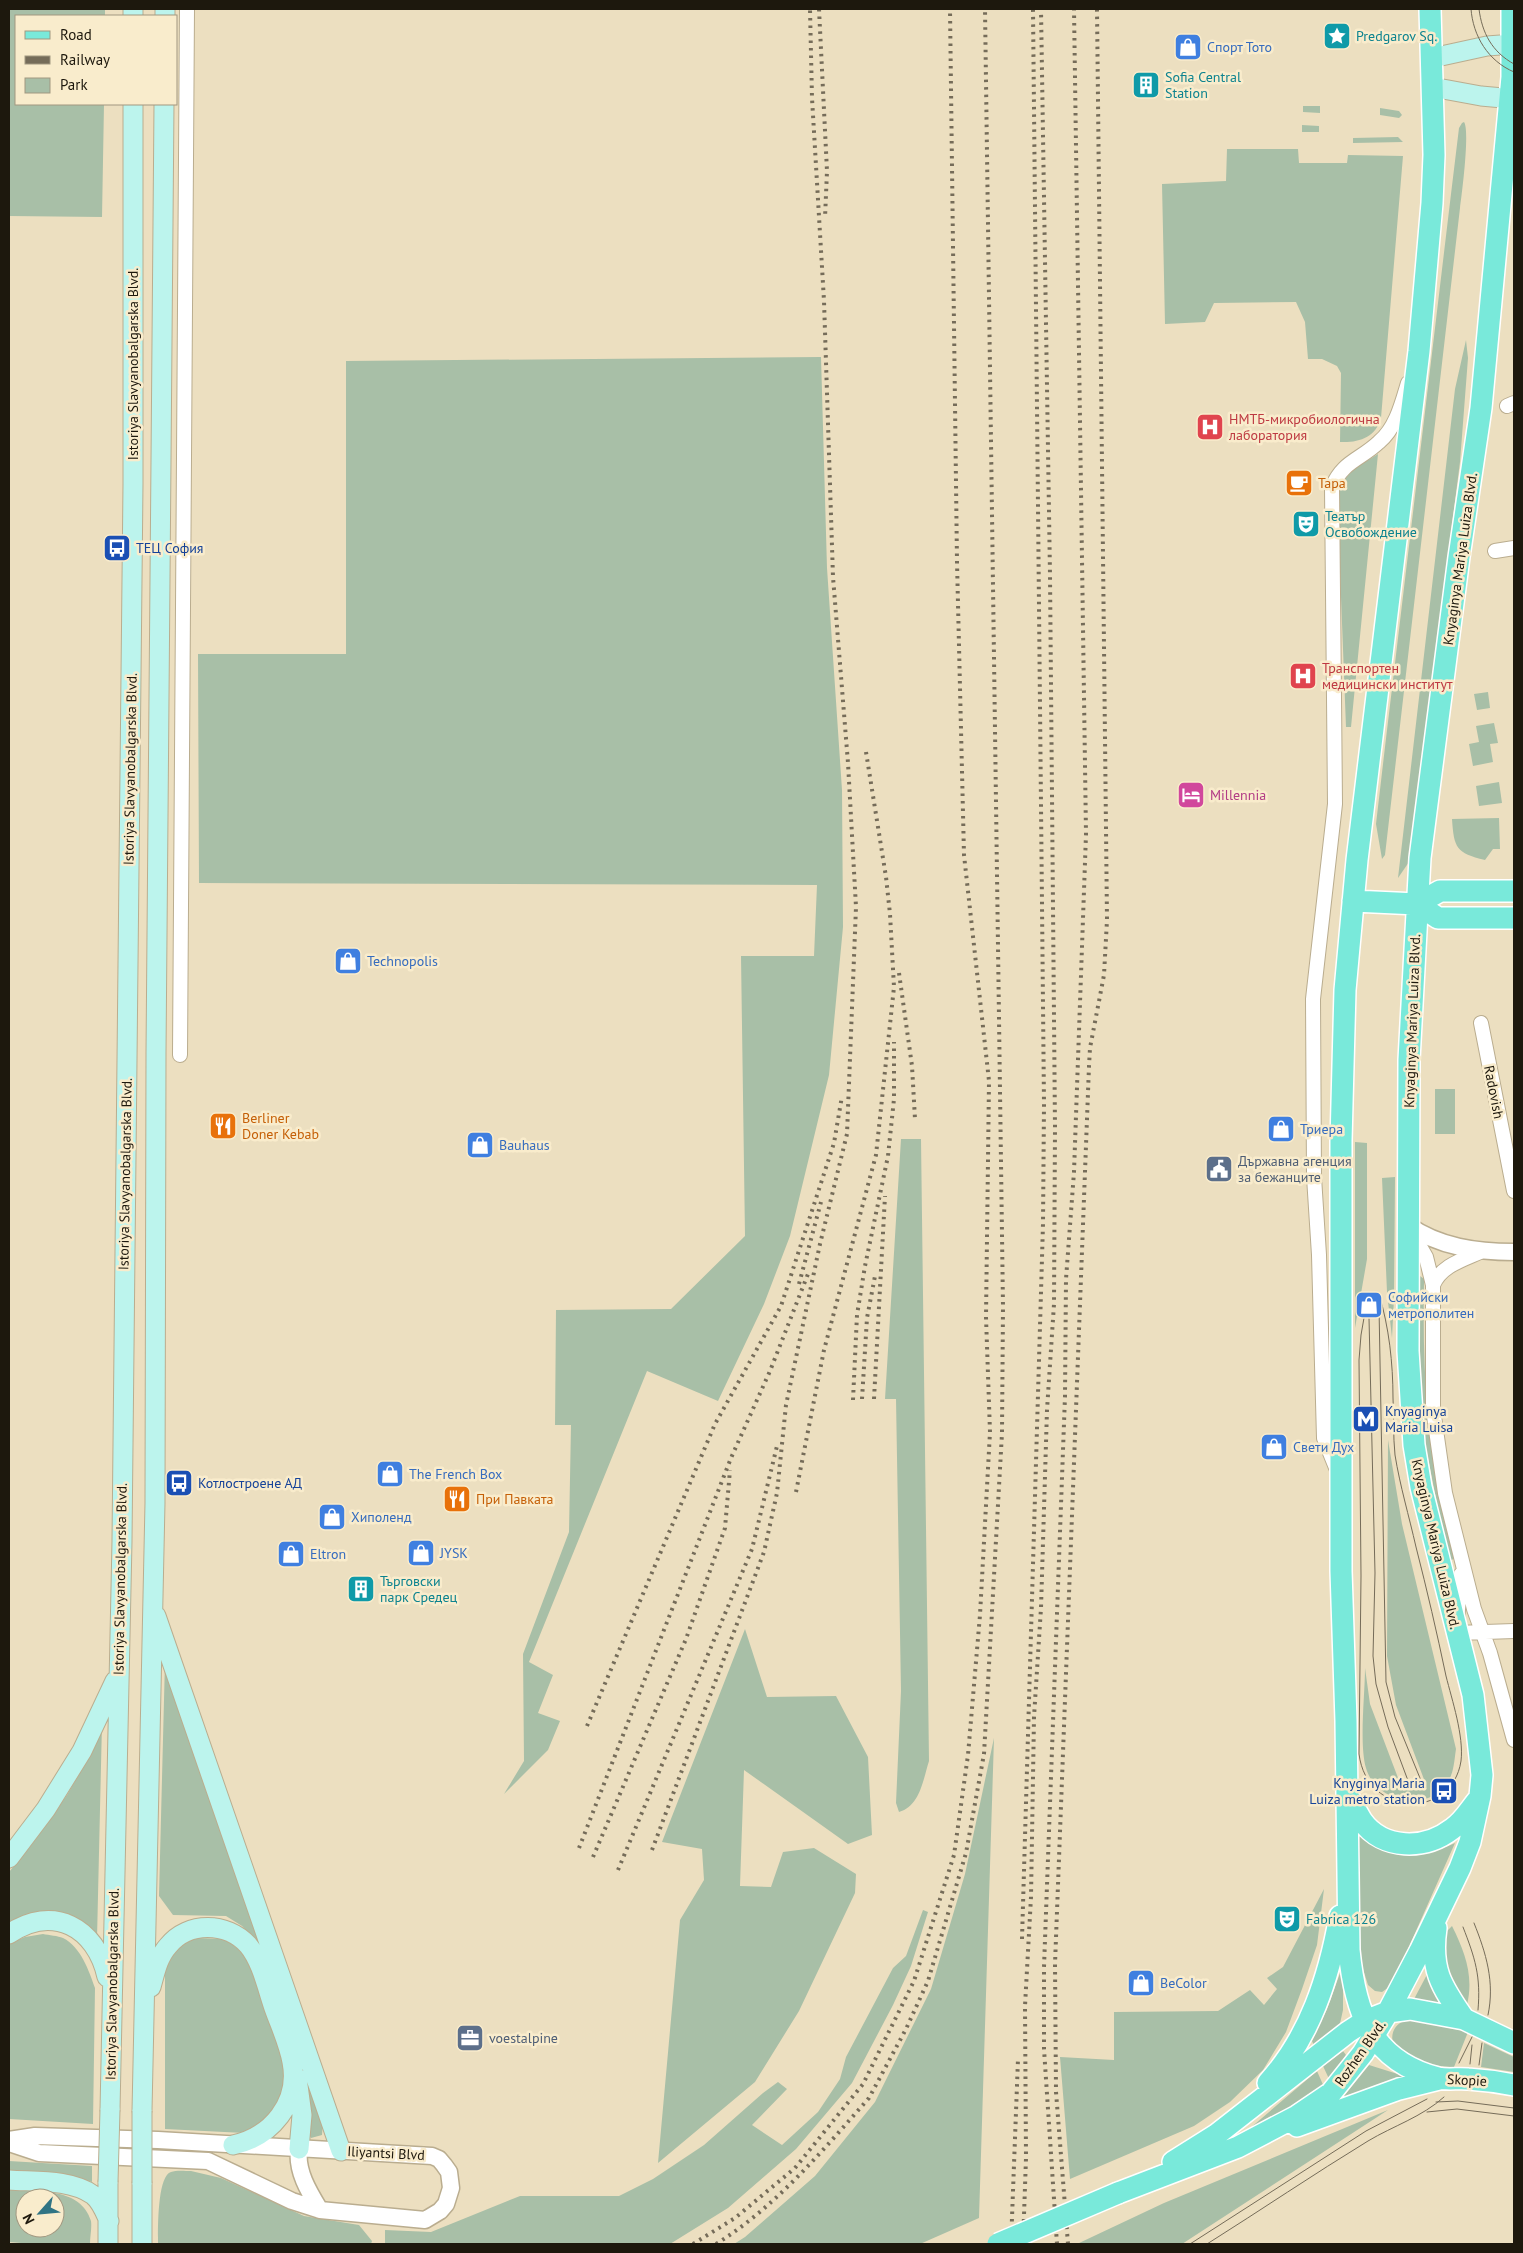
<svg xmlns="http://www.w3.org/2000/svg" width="1523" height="2253" font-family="'PT Sans',sans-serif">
  <rect width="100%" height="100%" fill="#ecdfc0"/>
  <!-- green -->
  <path fill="#a8bfa7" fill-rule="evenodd" d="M9 9H105V16H16V104H104L102 217 9 216Z
    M1303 106H1320V113L1303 112Z
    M1380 108 1399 111 1402 115 1399 118 1380 115Z
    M1464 122C1470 130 1462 194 1460 208L1385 855 1382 859 1376 824 1385 747 1451 194 1459 128 1462 123Z
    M1302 125 1319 126V132H1302Z
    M1398 137 1403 142 1353 143V138Z
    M1227 149H1298L1299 163H1347L1348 155 1403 156 1381 418C1376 437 1359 443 1340 442L1341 373 1337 366 1322 359H1308L1305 322 1296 302 1214 303 1205 322 1165 324 1162 184 1226 181Z
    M1466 340 1468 358 1460 462 1409 862 1398 878 1455 389Z
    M821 357 827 568 842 790 843 927 829 1075 790 1236 764 1304 718 1401 647 1371 529 1662 553 1675 538 1713 560 1721 548 1750 504 1794 524 1761 523 1654 569 1532 571 1425H555L556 1310 671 1309 745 1236 741 956H814L817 885 199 883 198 654H346V361Z
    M1378 454 1351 727H1346L1337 493C1345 469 1358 467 1378 454Z
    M1488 692 1490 708 1477 710 1474 694Z
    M1494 723 1498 743 1490 744 1493 762 1473 766 1469 744 1479 742 1476 726Z
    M1499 782 1502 803 1479 806 1476 786Z
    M1499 818 1500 849H1493L1485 860C1456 853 1454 848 1452 819Z
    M1435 1089H1455V1134H1435Z
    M901 1139H921L929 1761C923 1780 920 1806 899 1812L896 1803 901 1691 896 1399H885Z
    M1355 1142 1367 1143V1259L1355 1328Z
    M1395 1177 1394 1298 1392 1338 1387 1292 1382 1178Z
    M1420 1276 1424 1279V1283C1422 1375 1428 1470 1454 1558L1452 1560 1448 1559 1425 1443 1419 1380 1417 1284Z
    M1388 1440 1402 1524 1456 1749C1454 1762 1454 1774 1446 1785 1425 1813 1375 1801 1366 1768 1359 1744 1365 1695 1365 1668L1370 1704 1403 1791 1425 1782 1396 1705 1387 1656Z
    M745 1629 767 1697 836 1696 868 1757 872 1835 848 1844 744 1770 740 1886 771 1887 783 1852 814 1848 856 1874 855 1893 799 2011 755 2082 658 2163 680 1920 704 1880 702 1849 662 1842Z
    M165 1661 323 2121 322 2135 311 2138 307 2131 253 1938 242 1926 226 1916 173 1915 159 1896Z
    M102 1723 97 1939 57 1913 34 1912 9 1923V1872L32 1844 67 1795 89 1757Z
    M994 1738 979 2218 920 2244H734L745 2237 815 2176 875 2102 931 1989 965 1874Z
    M1355 1830C1385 1862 1418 1860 1455 1843L1392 1985 1382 1992 1375 1991 1368 1985 1358 1953Z
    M1324 1889 1317 1945 1302 1989 1286 2032 1263 2070 1230 2102 1194 2126 1070 2179 1060 2057 1114 2060V2012L1218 2011 1250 1990 1264 2005 1277 1989 1267 1978 1283 1967Z
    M923 1910 928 1912 911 1966 893 2005 852 2083 796 2149 728 2208 670 2244H385V2230L431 2232 520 2196H619L653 2179 704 2145 763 2093 778 2082 787 2089 752 2125 782 2145 818 2112 840 2079 846 2057 893 1968 906 1956Z
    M1452 1926C1465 1952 1474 1976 1467 2005L1463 2003 1443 1971 1445 1933Z
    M43 1934C49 1935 58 1936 63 1938 81 1947 89 1971 95 1988L93 2124 9 2119V1944L25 1937Z
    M197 1938 225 1939 242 1952 256 1973 289 2081 268 2121 244 2133 165 2129V1973C173 1951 175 1946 197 1938Z
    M1343 1965V2010L1339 2028 1316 2050 1312 2041 1327 2009Z
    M1431 1967 1450 2007 1413 2001Z
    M1409 2019 1468 2032 1454 2067C1427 2066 1414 2061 1393 2044 1390 2031 1396 2023 1409 2019Z
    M1484 2043 1514 2057V2072L1481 2067Z
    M1343 2051 1346 2055 1330 2081 1323 2066Z
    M1369 2065 1404 2076 1339 2102Z
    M1317 2071 1324 2087 1307 2099 1235 2141Z
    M1388 2110 1182 2244H1077L1164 2203Z
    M9 2161 92 2166V2182L61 2173 9 2170Z
    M191 2171 221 2178 304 2216 359 2225 372 2241 371 2244H158C158 2231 157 2176 171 2172 176 2170 185 2171 191 2171Z
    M9 2189C37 2192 81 2187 91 2221 92 2227 90 2237 90 2244H33L9 2242ZM25 2198H55V2228H25Z"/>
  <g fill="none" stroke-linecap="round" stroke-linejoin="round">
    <!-- minor casing -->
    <g stroke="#baad8f" stroke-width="16">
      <path id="minor" d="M1507 406 1514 403
        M1495 551 1514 548
        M1481 1023 1514 1191
        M180 1055 187 9
        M1410 1229 1426 1257 1433 1285V1409L1445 1493 1474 1609 1490 1653 1514 1740
        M1433 1285C1441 1266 1462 1260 1480 1252
        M1337 1470 1324 1438 1319 1255 1314 1177 1313 999 1335 804 1332 487C1343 461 1360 460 1379 442 1396 428 1402 403 1408 383
        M1461 1574 1456 1633 1514 1631"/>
    </g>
    <!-- tertiary casing -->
    <g stroke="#baad8f" stroke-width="19">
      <path id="tertiary" d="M1408 1225C1439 1247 1477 1252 1514 1252
        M9 2140 35 2136 158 2140 432 2156 439 2159 444 2165 449 2172 451 2188 446 2204 440 2211 425 2220 320 2210 292 2201 208 2161 39 2153 9 2143
        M299 2149C296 2171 309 2192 320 2210"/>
    </g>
    <!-- secondary casing -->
    <g stroke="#baad8f" stroke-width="21">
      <path id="secondary" d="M133 16V9
        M165 16V9
        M1432 58 1487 46 1514 44
        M1432 87 1481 96 1514 99
        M156 1616 341 2151
        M9 1858 46 1809 82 1751 115 1681
        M9 1934C53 1904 96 1927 107 1977
        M151 1987C155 1973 158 1957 168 1946 188 1921 227 1922 248 1945 262 1962 267 1988 274 2008 280 2025 289 2044 292 2062 300 2103 271 2137 233 2145
        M297 2078 302 2115 299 2149
        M110 2110 122 1541 133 484V104
        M142 2111 155 1503 156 1054 164 104
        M9 2180C35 2182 70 2179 93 2195 101 2201 105 2212 109 2221
        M108 2182V2244
        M142 2244V2183"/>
    </g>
    <!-- primary casing -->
    <g stroke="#fff" stroke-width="24">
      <path id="primary" d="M1430 9 1434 155 1432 203 1419 351 1357 860 1345 990 1341 1141V1571L1346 1721 1349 1950C1355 2012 1371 2061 1438 2078 1447 2080 1459 2078 1468 2079 1484 2080 1499 2082 1514 2085
        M1353 901 1417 904 1440 891H1514
        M1417 904 1438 918H1514
        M1347 1794C1352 1803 1357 1813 1362 1821 1383 1850 1425 1850 1452 1829 1463 1822 1469 1811 1477 1801
        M1436 1928C1430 1969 1441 1986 1464 2019
        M1268 2083C1310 2037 1329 1977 1340 1916
        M1297 2126 1399 2089 1439 2079
        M1173 2162 1216 2135 1348 2032 1365 2021 1388 2012 1410 2009 1464 2019 1514 2043
        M1118 2193 1238 2147 1297 2116 1331 2093 1363 2053 1388 2012 1420 1951 1460 1868 1470 1842 1480 1796 1482 1775 1473 1695 1421 1487 1414 1445 1408 1351 1409 1060 1420 858 1459 557 1481 408 1512 77V9"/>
    </g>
    <!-- minor -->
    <use href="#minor" stroke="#fff" stroke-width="14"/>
    <!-- tertiary -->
    <use href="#tertiary" stroke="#fff" stroke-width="16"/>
    <!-- secondary -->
    <use href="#secondary" stroke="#bcf4ed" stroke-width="19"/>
    <!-- primary -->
    <use href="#primary" stroke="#79e9da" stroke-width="21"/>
    <!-- tram -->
    <path stroke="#756c59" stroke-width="1" d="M1471 9C1473 36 1488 61 1514 72
      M1479 9C1482 33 1492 52 1514 64
      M1368 1295 1361 1335 1359 1360 1361 1576 1359 1754C1367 1818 1452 1820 1461 1761 1464 1736 1452 1700 1446 1676 1437 1633 1427 1590 1416 1547 1409 1516 1400 1486 1395 1455 1393 1436 1394 1417 1393 1398 1393 1363 1389 1327 1379 1294
      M1379 1307 1386 1682 1395 1717 1422 1783
      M1369 1318 1375 1573 1373 1656 1376 1684 1388 1727 1410 1786
      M1474 1923C1486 1953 1495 1982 1488 2015
      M1463 1927C1475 1958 1481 1976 1478 2010
      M1459 2063 1472 2037
      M1470 2064 1472 2045
      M1479 2065 1482 2043
      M1436 2102 1458 2101 1514 2108
      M1427 2112 1457 2109 1514 2116
      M1190 2244 1366 2131 1427 2099
      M1207 2244C1261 2210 1314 2174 1368 2141 1393 2126 1422 2117 1444 2097"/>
    <!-- rail -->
    <path stroke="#756c59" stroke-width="4" stroke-dasharray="2.5 5" stroke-linecap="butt" d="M819 9 827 171 825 218
      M899 973 912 1066 915 1119
      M799 1284 821 1202
      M862 1399 867 1318 875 1276
      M874 1399 885 1196
      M853 1400 857 1315 865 1266 888 1156 894 1099V1042
      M796 1492 824 1350 876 1155 894 987 890 914 886 877 866 752
      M587 1726 715 1424 781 1306 834 1143 842 1096
      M579 1848 731 1458 770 1371 808 1274
      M652 1850 764 1552 777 1493 786 1405 820 1244 847 1134 856 907 848 763 833 577 824 301 812 98 810 9
      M593 1857 686 1639 725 1528 730 1470
      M618 1870 752 1549 777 1446
      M1022 1939 1043 1224 1044 1104 1033 9
      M693 2244 735 2218 795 2168 863 2084 914 1981 954 1855 968 1755 980 1615 990 1432 986 1317 989 1081 964 855 957 562 950 9
      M716 2244C777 2206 822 2151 869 2098L906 2029 928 1981 966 1853 984 1754 1002 1433 1003 1307 985 9
      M1011 2244 1018 2059
      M1023 2244 1026 2158 1025 2006 1031 1897 1034 1717 1041 1608 1047 1410 1054 1304 1055 1128 1050 575 1041 9
      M1057 2244 1044 2049V1967L1065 1396 1066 1279 1074 1172 1086 834 1074 9
      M1068 2244 1056 2092 1055 1964 1089 1066 1090 1048 1104 975 1107 920 1097 9"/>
    <!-- secondary-bridge casing -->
    <g stroke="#baad8f" stroke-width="21" stroke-linecap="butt">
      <path id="secondary-bridge" d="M108 2182 110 2110
        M142 2183V2111"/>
    </g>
    <!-- primary-bridge casing -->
    <g stroke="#fff" stroke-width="24" stroke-linecap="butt">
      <path id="primary-bridge" d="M998 2244 1118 2193"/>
    </g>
    <!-- secondary-bridge -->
    <use href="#secondary-bridge" stroke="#bcf4ed" stroke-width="19"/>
    <!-- primary-bridge -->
    <use href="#primary-bridge" stroke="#79e9da" stroke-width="21"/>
  </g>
  <!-- icons -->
  <defs>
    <g id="sight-square" transform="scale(1.4375)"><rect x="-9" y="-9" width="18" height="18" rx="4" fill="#0f9aa8" stroke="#f9eccc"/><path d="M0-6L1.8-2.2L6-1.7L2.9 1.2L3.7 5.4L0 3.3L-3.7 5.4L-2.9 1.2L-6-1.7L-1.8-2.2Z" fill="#fff"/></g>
    <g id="shop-square" transform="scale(1.4375)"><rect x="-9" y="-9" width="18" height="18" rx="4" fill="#3f7fe0" stroke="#f9eccc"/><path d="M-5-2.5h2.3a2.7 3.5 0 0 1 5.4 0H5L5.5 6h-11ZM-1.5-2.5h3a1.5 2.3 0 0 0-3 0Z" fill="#fff"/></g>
    <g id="building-square" transform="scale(1.4375)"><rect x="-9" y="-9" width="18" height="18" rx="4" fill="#0f9aa8" stroke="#f9eccc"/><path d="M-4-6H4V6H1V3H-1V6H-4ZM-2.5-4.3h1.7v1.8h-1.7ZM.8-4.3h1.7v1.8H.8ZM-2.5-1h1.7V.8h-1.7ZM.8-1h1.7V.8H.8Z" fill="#fff"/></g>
    <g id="hospital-square" transform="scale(1.4375)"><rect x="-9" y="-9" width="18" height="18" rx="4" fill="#e0444e" stroke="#f9eccc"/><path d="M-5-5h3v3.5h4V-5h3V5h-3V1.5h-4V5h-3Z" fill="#fff"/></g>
    <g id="cafe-square" transform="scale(1.4375)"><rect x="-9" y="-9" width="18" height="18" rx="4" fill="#e8710a" stroke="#f9eccc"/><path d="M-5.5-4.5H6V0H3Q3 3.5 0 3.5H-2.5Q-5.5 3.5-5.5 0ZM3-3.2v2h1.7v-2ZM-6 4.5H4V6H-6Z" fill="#fff"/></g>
    <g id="theatre-square" transform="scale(1.4375)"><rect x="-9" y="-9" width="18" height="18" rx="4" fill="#0f9aa8" stroke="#f9eccc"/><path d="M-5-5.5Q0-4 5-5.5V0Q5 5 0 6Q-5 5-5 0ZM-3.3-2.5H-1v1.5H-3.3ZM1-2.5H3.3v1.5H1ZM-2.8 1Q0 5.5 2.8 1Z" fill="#fff"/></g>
    <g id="bus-square" transform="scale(1.4375)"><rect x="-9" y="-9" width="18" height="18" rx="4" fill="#1a4fb4" stroke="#f9eccc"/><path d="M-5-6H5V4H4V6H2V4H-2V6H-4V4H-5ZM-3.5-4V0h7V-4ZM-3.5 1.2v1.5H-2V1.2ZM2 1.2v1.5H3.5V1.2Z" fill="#fff"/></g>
    <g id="hotel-square" transform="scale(1.4375)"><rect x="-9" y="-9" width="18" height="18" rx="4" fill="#d1479c" stroke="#f9eccc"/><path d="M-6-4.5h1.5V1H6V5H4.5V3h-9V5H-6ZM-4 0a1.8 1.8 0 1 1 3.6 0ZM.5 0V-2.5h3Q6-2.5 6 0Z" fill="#fff"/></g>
    <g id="restaurant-square" transform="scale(1.4375)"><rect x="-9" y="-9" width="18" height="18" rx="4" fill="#e8710a" stroke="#f9eccc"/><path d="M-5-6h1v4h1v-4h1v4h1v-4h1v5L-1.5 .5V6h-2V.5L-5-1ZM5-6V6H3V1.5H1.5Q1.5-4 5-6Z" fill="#fff"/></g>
    <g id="civic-square" transform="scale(1.4375)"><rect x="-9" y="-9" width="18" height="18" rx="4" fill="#5c6f8a" stroke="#f9eccc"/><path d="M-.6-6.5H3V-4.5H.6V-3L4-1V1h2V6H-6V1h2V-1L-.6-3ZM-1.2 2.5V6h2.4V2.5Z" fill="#fff"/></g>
    <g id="metro-square" transform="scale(1.4375)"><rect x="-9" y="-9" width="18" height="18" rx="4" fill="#1a4fb4" stroke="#f9eccc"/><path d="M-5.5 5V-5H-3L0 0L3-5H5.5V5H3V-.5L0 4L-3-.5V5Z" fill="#fff"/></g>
    <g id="office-square" transform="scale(1.4375)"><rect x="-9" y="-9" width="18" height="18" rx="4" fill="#5c6f8a" stroke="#f9eccc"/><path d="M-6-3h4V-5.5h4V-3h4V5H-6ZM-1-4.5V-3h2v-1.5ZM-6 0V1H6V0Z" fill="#fff"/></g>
  </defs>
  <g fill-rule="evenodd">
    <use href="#sight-square" x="1337" y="36"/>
    <use href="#shop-square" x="1188" y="47"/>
    <use href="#building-square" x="1146" y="85"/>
    <use href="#hospital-square" x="1210" y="427"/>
    <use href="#cafe-square" x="1299" y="483"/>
    <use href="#theatre-square" x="1306" y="524"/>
    <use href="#bus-square" x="117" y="548"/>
    <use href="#hospital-square" x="1303" y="676"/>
    <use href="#hotel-square" x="1191" y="795"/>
    <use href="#shop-square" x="348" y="961"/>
    <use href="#restaurant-square" x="223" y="1126"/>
    <use href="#shop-square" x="1281" y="1129"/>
    <use href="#shop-square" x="480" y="1145"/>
    <use href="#civic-square" x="1219" y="1169"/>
    <use href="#shop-square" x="1369" y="1305"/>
    <use href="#metro-square" x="1366" y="1419"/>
    <use href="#shop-square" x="1274" y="1447"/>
    <use href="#shop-square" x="390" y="1474"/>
    <use href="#bus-square" x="179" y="1483"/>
    <use href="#restaurant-square" x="457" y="1499"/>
    <use href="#shop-square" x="332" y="1517"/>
    <use href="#shop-square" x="421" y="1553"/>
    <use href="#shop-square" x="291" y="1554"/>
    <use href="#building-square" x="361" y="1589"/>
    <use href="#bus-square" x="1444" y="1791"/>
    <use href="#theatre-square" x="1287" y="1919"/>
    <use href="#shop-square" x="1141" y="1983"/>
    <use href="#office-square" x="470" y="2038"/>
  </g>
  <g text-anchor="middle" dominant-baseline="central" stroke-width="5" stroke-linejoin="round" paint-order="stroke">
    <!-- culture labels -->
    <g font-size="14" fill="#0d838f" stroke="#f9eccc" text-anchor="start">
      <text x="1356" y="36">Predgarov Sq.</text>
      <text x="1165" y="77">Sofia Central<tspan x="1165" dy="16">Station</tspan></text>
      <text x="1325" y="516">Театър<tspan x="1325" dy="16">Освобождение</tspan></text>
      <text x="380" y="1581">Търговски<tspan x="380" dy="16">парк Средец</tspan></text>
      <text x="1306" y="1919">Fabrica 126</text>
    </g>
    <!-- shop labels -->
    <g font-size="14" fill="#366cbe" stroke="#f9eccc" text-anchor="start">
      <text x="1207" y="47">Спорт Тото</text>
      <text x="367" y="961">Technopolis</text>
      <text x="1300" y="1129">Триера</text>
      <text x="499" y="1145">Bauhaus</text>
      <text x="1388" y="1297">Софийски<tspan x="1388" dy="16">метрополитен</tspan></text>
      <text x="1293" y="1447">Свети Дух</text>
      <text x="409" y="1474">The French Box</text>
      <text x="351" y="1517">Хиполенд</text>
      <text x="440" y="1553">JYSK</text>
      <text x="310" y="1554">Eltron</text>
      <text x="1160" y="1983">BeColor</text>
    </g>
    <!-- street labels -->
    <g font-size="14" fill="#1d180d" stroke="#f9eccc">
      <text transform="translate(133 364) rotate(-90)">Istoriya Slavyanobalgarska Blvd.</text>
      <text transform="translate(1460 559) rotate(-82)">Knyaginya Mariya Luiza Blvd.</text>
      <text transform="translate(130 769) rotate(-89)">Istoriya Slavyanobalgarska Blvd.</text>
      <text transform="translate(1412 1021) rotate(-88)">Knyaginya Mariya Luiza Blvd.</text>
      <text transform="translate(1494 1092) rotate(79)">Radovish</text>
      <text transform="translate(125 1174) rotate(-89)">Istoriya Slavyanobalgarska Blvd.</text>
      <text transform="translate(1436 1544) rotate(77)">Knyaginya Mariya Luiza Blvd.</text>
      <text transform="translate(120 1579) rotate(-89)">Istoriya Slavyanobalgarska Blvd.</text>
      <text transform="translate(112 1984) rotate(-89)">Istoriya Slavyanobalgarska Blvd.</text>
      <text transform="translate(1360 2053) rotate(-55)">Rozhen Blvd.</text>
      <text transform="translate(1467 2080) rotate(3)">Skopie</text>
      <text transform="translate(386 2153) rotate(3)">Iliyantsi Blvd</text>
    </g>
    <!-- health labels -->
    <g font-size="14" fill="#be3a42" stroke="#f9eccc" text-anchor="start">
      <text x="1229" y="419">НМТБ-микробиологична<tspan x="1229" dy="16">лаборатория</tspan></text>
      <text x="1322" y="668">Транспортен<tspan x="1322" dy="16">медицински институт</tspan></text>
    </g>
    <!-- food labels -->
    <g font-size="14" fill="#c56008" stroke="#f9eccc" text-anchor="start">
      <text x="1318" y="483">Тара</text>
      <text x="242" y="1118">Berliner<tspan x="242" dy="16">Doner Kebab</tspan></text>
      <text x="476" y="1499">При Павката</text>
    </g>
    <!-- transit labels -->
    <g font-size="14" fill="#164399" stroke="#f9eccc" text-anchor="start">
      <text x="136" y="548">ТЕЦ София</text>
      <text x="1385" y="1411">Knyaginya<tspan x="1385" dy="16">Maria Luisa</tspan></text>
      <text x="198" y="1483">Котлостроене АД</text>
      <text x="1425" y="1783" text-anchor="end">Knyginya Maria<tspan x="1425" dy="16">Luiza metro station</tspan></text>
    </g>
    <!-- hotel labels -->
    <g font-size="14" fill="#b23c85" stroke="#f9eccc" text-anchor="start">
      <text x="1210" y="795">Millennia</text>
    </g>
    <!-- service labels -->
    <g font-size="14" fill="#4e5e75" stroke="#f9eccc" text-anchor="start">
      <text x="1238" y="1161">Държавна агенция<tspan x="1238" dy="16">за бежанците</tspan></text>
      <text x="489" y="2038">voestalpine</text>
    </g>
  </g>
  <!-- border -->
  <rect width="1523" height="2253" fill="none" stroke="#1d180d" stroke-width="20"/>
  <!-- legend -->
  <rect x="15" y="15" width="162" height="90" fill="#f9eccc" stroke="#a19780"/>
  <rect x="25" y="31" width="25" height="8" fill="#79e9da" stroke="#a19780"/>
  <text x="60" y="40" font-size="15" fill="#1d180d">Road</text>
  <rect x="25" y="56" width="25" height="8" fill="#756c59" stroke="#a19780"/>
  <text x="60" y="65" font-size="15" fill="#1d180d">Railway</text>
  <rect x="25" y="78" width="25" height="15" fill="#a8bfa7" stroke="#a19780"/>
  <text x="60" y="90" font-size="15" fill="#1d180d">Park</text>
  <!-- north arrow -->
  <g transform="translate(40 2213) rotate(243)"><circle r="24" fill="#f9eccc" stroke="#a19780"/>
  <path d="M0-4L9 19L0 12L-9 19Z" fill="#307484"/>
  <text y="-8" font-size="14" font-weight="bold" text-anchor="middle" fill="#1d180d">N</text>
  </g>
</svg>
